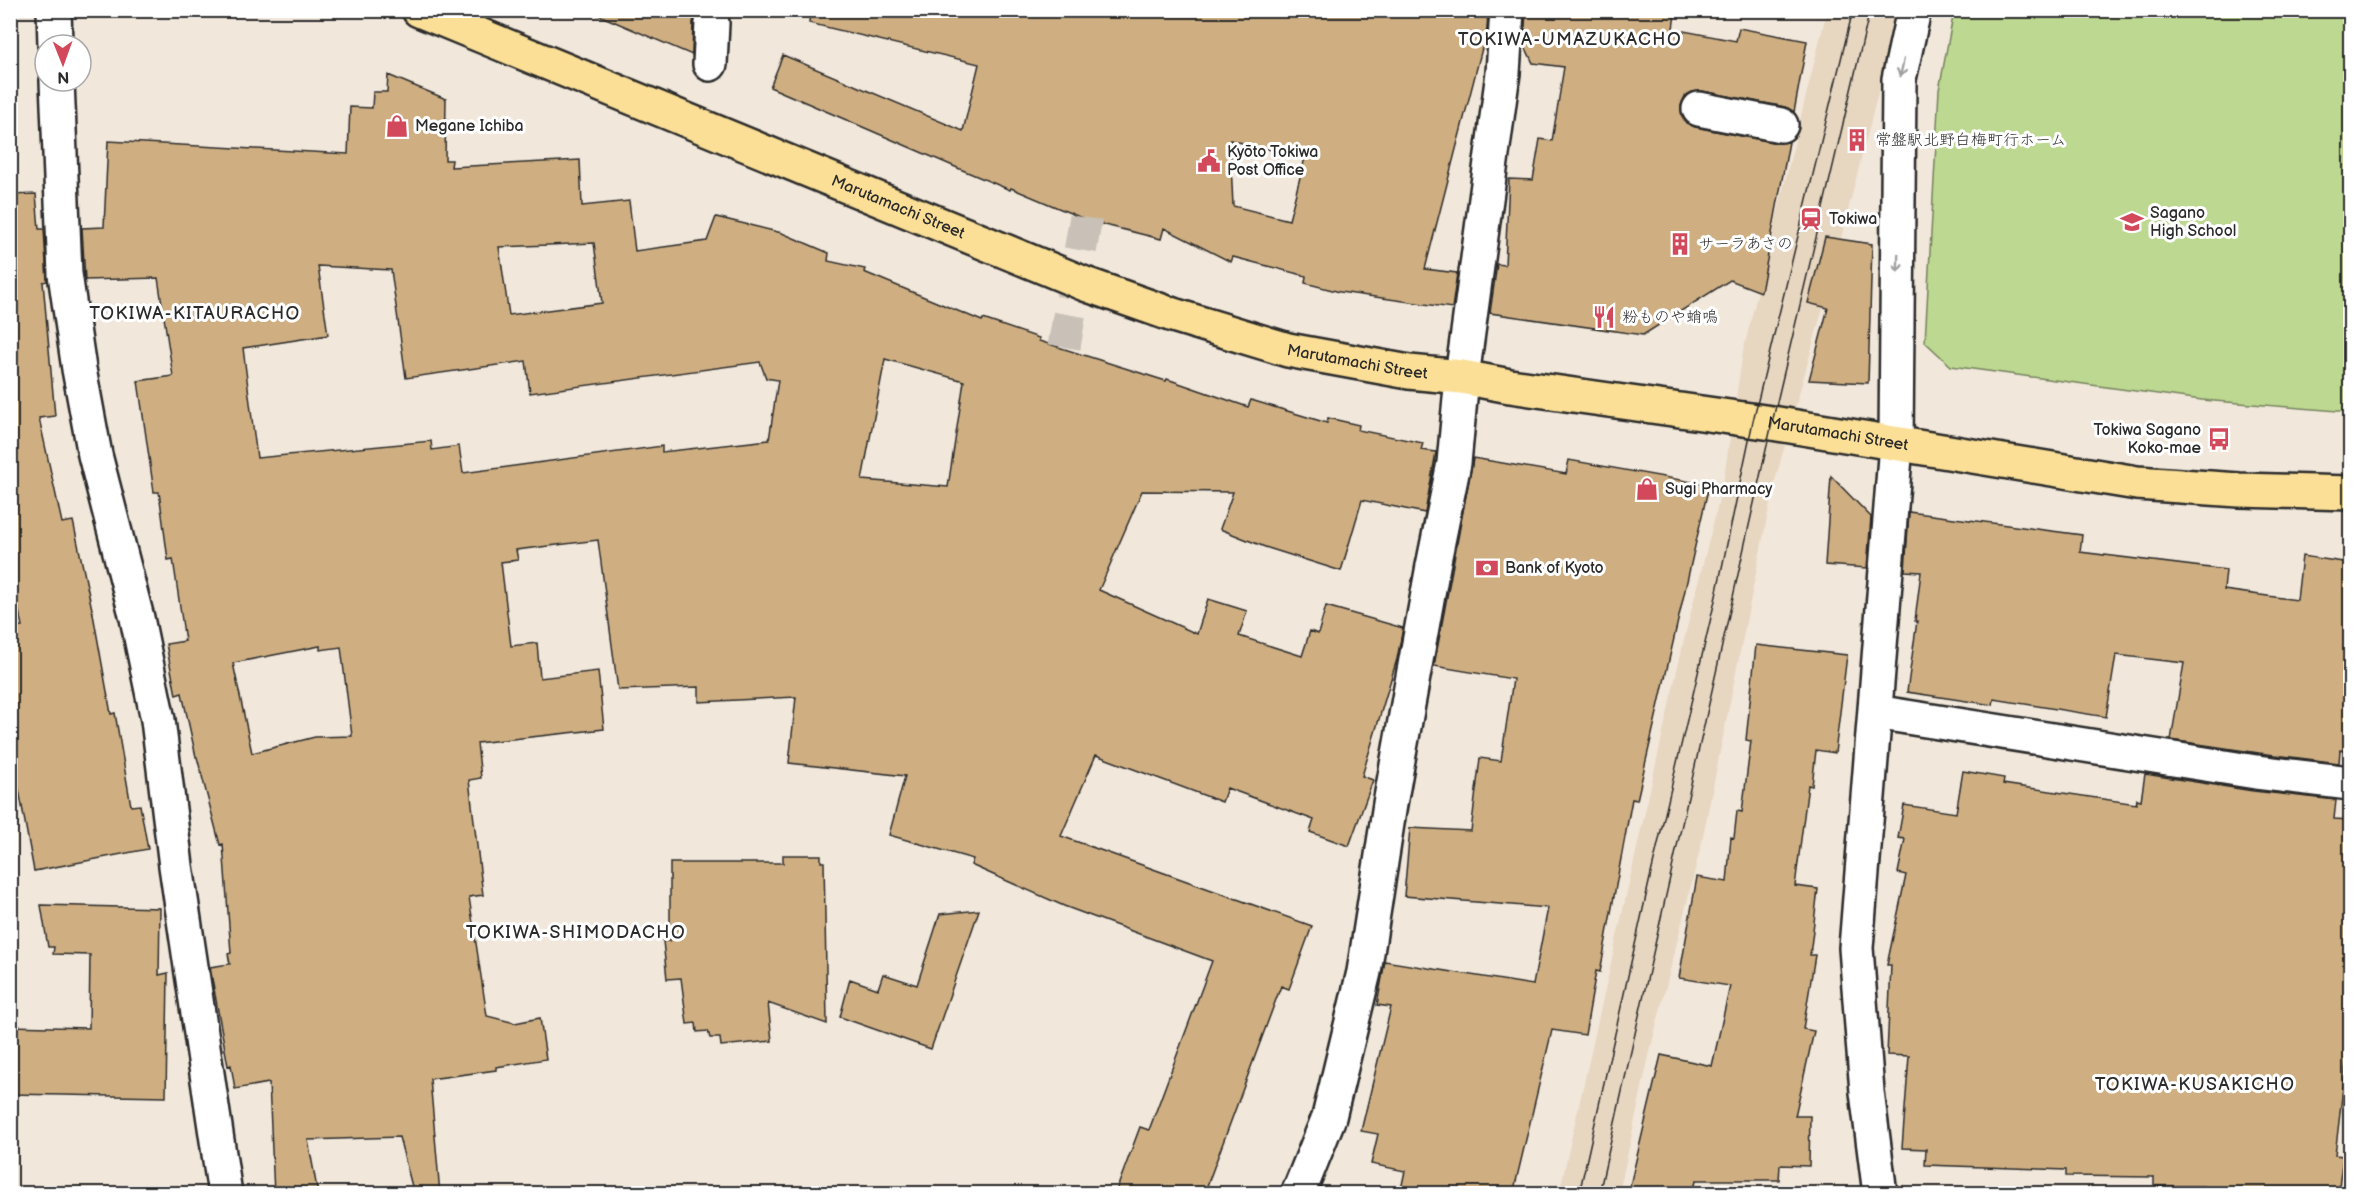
<svg xmlns="http://www.w3.org/2000/svg" width="2361" height="1204" font-family="'Balsamiq Sans','Klee One',sans-serif">
  <rect width="100%" height="100%" fill="#f1e7da"/>
  <filter id="ink" filterUnits="userSpaceOnUse"><feTurbulence type="fractalNoise" baseFrequency=".0167" numOctaves="2"/><feDisplacementMap in="SourceGraphic" scale="12" xChannelSelector="R" yChannelSelector="G"/><feConvolveMatrix kernelMatrix="1 2 1 2 8 2 1 2 1" color-interpolation-filters="sRGB"/></filter>
  <g filter="url(#ink)">
    <!-- built -->
    <path fill="#e7d6c0" d="M1827 11H1894L1882 77 1825 300 1773 488 1702 841 1650 1051 1619 1193 1559 1194 1683 644 1723 484 1743 352Z"/>
    <!-- green -->
    <path fill="#bdd890" stroke="#74825e" stroke-width="1.5" d="M1954 11H2350V412L2202 400 1951 366 1925 342 1939 90Z"/>
    <!-- building -->
    <path fill="#cfaf82" stroke="#2b2b2b" stroke-width="1.5" fill-rule="evenodd" d="M587 10H698L693 22 692 55Z
      M810 10H1488L1487 29 1425 269 1457 273 1452 308 1340 292 1305 283 1306 276 1233 257 1231 262 1164 228 1161 239 1089 221 1011 188 1010 190 960 169 770 87 783 55 963 131 979 64 809 23ZM1230 140 1305 158 1289 220 1233 206Z
      M1526 10H1657L1675 14 1673 29 1736 41 1739 28 1807 41 1794 112 1785 107 1702 91 1692 92 1685 96 1681 106 1682 116 1686 123 1695 127 1777 143 1789 142 1761 292 1730 280 1643 335 1490 313 1497 264 1505 265 1509 179 1533 180 1540 139 1552 141 1564 67 1533 63 1524 44Z
      M388 75 446 99 445 160H452L451 167 580 160 582 206 629 201 635 251 707 241 716 217 782 233 829 253 828 261 865 269 864 272 982 321 983 319 1039 338V341L1166 381 1167 379 1248 407 1251 400 1327 423 1328 418 1359 425 1358 430 1423 443 1421 450 1436 452 1425 513 1362 500 1341 571 1265 547 1220 529 1233 492 1142 491 1099 590 1197 634 1208 599 1247 611 1239 636 1302 656 1310 631 1318 634 1326 606 1403 628 1397 659 1362 776 1373 780 1349 846 1310 832 1314 820 1227 788 1222 802 1096 755 1061 836 1312 926 1289 989 1281 986 1204 1194H1115L1140 1127 1149 1130 1212 961 1064 906 971 865 973 859 889 835 905 776 789 763 796 697 699 702V687L618 690 598 540 516 550 518 560 501 562 511 646 537 643 540 678 598 671 604 729 477 743 481 778 469 780 483 895 469 897 487 1016 515 1023 540 1018 546 1059 496 1067V1070L430 1079 440 1194H414L399 1137 308 1140 318 1194H274L269 1083 235 1089 231 1065 228 1066 210 967 230 964 228 954 231 953 223 844 220 845 197 757H196L182 693 176 695 166 644 185 641 173 559 168 560 159 492H154L138 381 173 376 158 278 85 280 82 228 104 227 108 141 348 154 350 107 372 108 373 92H387ZM594 243 602 303 509 315 499 247ZM318 266 391 270 406 378 526 361 530 393 760 362 766 378 778 380 769 440 662 452V446L463 473 459 446 432 450 431 441 257 458 243 348 328 335ZM885 359 964 381 948 487 862 480ZM320 646V650L341 647 352 736 315 737 252 753 233 663Z
      M36 194 39 229H44L47 281 43 282 55 416 39 418 62 523 73 521 93 614 111 714 115 713 131 806 140 805 148 849 34 871 17 779 10 781V627L22 626 10 568V195Z
      M1825 237 1872 244 1868 383 1809 380 1828 308 1808 303Z
      M1473 458 1566 474 1569 460 1709 485 1637 800 1632 799 1600 972 1596 971 1585 1035 1552 1030 1513 1194H1400L1405 1171 1371 1164 1378 1134 1361 1131 1391 1007 1377 1005 1385 961 1533 985 1548 908 1404 896 1410 828 1471 831 1480 758 1501 761 1513 679 1434 666Z
      M1831 476 1871 517 1867 568 1825 565Z
      M1909 512 2082 535 2080 552 2226 570 2224 590 2297 600 2302 556 2350 563V584L2345 627 2350 628V751L2340 750 2339 763 2259 753 2171 740 2184 663 2116 655 2106 717 1994 699 1993 705 1907 692 1917 621H1915L1921 572 1905 571Z
      M1756 645 1847 655 1835 753 1816 750 1812 786 1808 785 1795 886 1818 889 1810 955H1815L1803 1029 1814 1031 1795 1116H1810L1809 1166 1780 1165 1779 1180H1696L1693 1194H1628L1661 1055 1712 1066 1730 986 1679 978 1697 877 1727 882 1731 837 1734 838 1737 811 1742 812 1751 741 1746 740Z
      M1963 771 2004 778 2003 784 2136 804 2137 799 2141 800 2145 774 2253 791 2336 800 2334 819 2350 820V1029L2335 1155 2343 1156 2338 1194H2203L2204 1186H2154V1177L2066 1176V1170L1925 1165 1926 1149 1902 1148 1909 1056 1887 1055 1891 965H1887L1906 875 1898 873 1905 839 1898 838 1904 805 1956 813Z
      M783 855H821V862H824L827 1024 768 1003 772 1041 721 1046 720 1038H710L708 1031 697 1032 696 1023 687 1024 681 978 667 979 663 941H670V863H783Z
      M41 905 160 908 159 975 168 973 166 1097 10 1094V1026L89 1028 90 955 53 954 54 947H48Z
      M979 910 931 1049 840 1017 850 979 878 989 883 974 917 985 940 914Z"/>
    <g fill="none" stroke-linecap="round" stroke-linejoin="round">
      <!-- street-tunnel -->
      <path stroke="#c9c1b7" stroke-width="33" stroke-dasharray="33 16" stroke-linecap="butt" d="M1064 347 1088 205"/>
      <!-- street casing -->
      <g stroke="#2b2b2b" stroke-width="38">
        <path id="street" d="M54 10 55 45
          M710 64 712 23
          M57 81 65 274 79 369 95 455 137 618 158 720 176 866 225 1194
          M1699 109 1781 125
          M1875 712 2256 772 2350 783
          M1298 1194 1329 1117 1364 972 1390 804 1433 566 1454 463 1462 377 1503 73 1507 10
          M1880 1194 1867 1092 1856 948 1896 444 1899 79 1914 10"/>
      </g>
      <!-- primary casing -->
      <g stroke="#2b2b2b" stroke-width="38">
        <g id="primary">
          <path id="s1" d="M419 10 1085 284 1173 315 1288 350 1409 372 1462 377 1510 386 1772 423 2137 483 2239 490 2350 493"/>
        </g>
      </g>
      <!-- street -->
      <use href="#street" stroke="#fff" stroke-width="33"/>
      <!-- primary -->
      <use href="#primary" stroke="#fbdf96" stroke-width="33"/>
      <!-- tram -->
      <path stroke="#2b2b2b" stroke-width="1.5" d="M1579 1194 1650 878 1716 596 1753 421 1853 10
        M1599 1194 1772 423 1870 10"/>
    </g>
    <!-- one-way arrows -->
    <defs><path id="oneway-shaft" d="M-6 0H5M1.5-3L5.5 0L1.5 3" fill="none" stroke-width="1.6" stroke-linecap="round" stroke-linejoin="round" transform="scale(1.5)"/></defs>
    <g stroke="#a0a0a0">
      <use href="#oneway-shaft" transform="translate(1902 68) rotate(102)"/>
      <use href="#oneway-shaft" transform="translate(1898 263) rotate(91)"/>
    </g>
  </g>
  <!-- icons -->
  <defs>
    <g id="shop-bare" transform="scale(1.8)"><path d="M-5-2.5h2.3a2.7 3.5 0 0 1 5.4 0H5L5.5 6h-11ZM-1.5-2.5h3a1.5 2.3 0 0 0-3 0Z" fill="#d1495b" stroke="#fff" stroke-width="2.5" paint-order="stroke"/></g>
    <g id="building-bare" transform="scale(1.8)"><path d="M-4-6H4V6H1V3H-1V6H-4ZM-2.5-4.3h1.7v1.8h-1.7ZM.8-4.3h1.7v1.8H.8ZM-2.5-1h1.7V.8h-1.7ZM.8-1h1.7V.8H.8Z" fill="#d1495b" stroke="#fff" stroke-width="2.5" paint-order="stroke"/></g>
    <g id="civic-bare" transform="scale(1.8)"><path d="M-.6-6.5H3V-4.5H.6V-3L4-1V1h2V6H-6V1h2V-1L-.6-3ZM-1.2 2.5V6h2.4V2.5Z" fill="#d1495b" stroke="#fff" stroke-width="2.5" paint-order="stroke"/></g>
    <g id="station-bare" transform="scale(1.8)"><path d="M-3-6H3Q5-6 5-4V2Q5 4 3 4L4.5 6H3L1.5 4h-3L-3 6H-4.5L-3 4Q-5 4-5 2V-4Q-5-6-3-6ZM-3.5-4v3h7v-3ZM-3.5 1v1.5H-2V1ZM2 1v1.5H3.5V1Z" fill="#d1495b" stroke="#fff" stroke-width="2.5" paint-order="stroke"/></g>
    <g id="school-bare" transform="scale(1.8)"><path d="M0-5L7-2L0 1L-7-2ZM-4 1L0 2.5L4 1V4Q0 6-4 4Z" fill="#d1495b" stroke="#fff" stroke-width="2.5" paint-order="stroke"/></g>
    <g id="restaurant-bare" transform="scale(1.8)"><path d="M-5-6h1v4h1v-4h1v4h1v-4h1v5L-1.5 .5V6h-2V.5L-5-1ZM5-6V6H3V1.5H1.5Q1.5-4 5-6Z" fill="#d1495b" stroke="#fff" stroke-width="2.5" paint-order="stroke"/></g>
    <g id="bus-bare" transform="scale(1.8)"><path d="M-5-6H5V4H4V6H2V4H-2V6H-4V4H-5ZM-3.5-4V0h7V-4ZM-3.5 1.2v1.5H-2V1.2ZM2 1.2v1.5H3.5V1.2Z" fill="#d1495b" stroke="#fff" stroke-width="2.5" paint-order="stroke"/></g>
    <g id="bank-bare" transform="scale(1.8)"><path d="M-6-4H6V4H-6ZM0-2.3a2.3 2.3 0 1 0 0 4.6a2.3 2.3 0 1 0 0-4.6Z" fill="#d1495b" stroke="#fff" stroke-width="2.5" paint-order="stroke"/></g>
  </defs>
  <g fill-rule="evenodd">
    <use href="#shop-bare" x="397" y="126"/>
    <use href="#building-bare" x="1857" y="140"/>
    <use href="#civic-bare" x="1209" y="161"/>
    <use href="#station-bare" x="1811" y="219"/>
    <use href="#school-bare" x="2132" y="222"/>
    <use href="#building-bare" x="1680" y="244"/>
    <use href="#restaurant-bare" x="1604" y="317"/>
    <use href="#bus-bare" x="2219" y="439"/>
    <use href="#shop-bare" x="1647" y="489"/>
    <use href="#bank-bare" x="1487" y="568"/>
  </g>
  <g text-anchor="middle" dominant-baseline="central" stroke-width="6" stroke-linejoin="round" paint-order="stroke">
    <!-- poi labels -->
    <g font-size="16" fill="#2b2b2b" stroke="#fff" text-anchor="start">
      <text x="415" y="126">Megane Ichiba</text>
      <text x="1875" y="140">常盤駅北野白梅町行ホーム</text>
      <text x="1227" y="152">Kyōto Tokiwa<tspan x="1227" dy="18">Post Office</tspan></text>
      <text x="2150" y="213">Sagano<tspan x="2150" dy="18">High School</tspan></text>
      <text x="1829" y="219">Tokiwa</text>
      <text x="1698" y="244">サーラあさの</text>
      <text x="1622" y="317">粉ものや蛸鳴</text>
      <text x="2201" y="430" text-anchor="end">Tokiwa Sagano<tspan x="2201" dy="18">Koko-mae</tspan></text>
      <text x="1665" y="489">Sugi Pharmacy</text>
      <text x="1505" y="568">Bank of Kyoto</text>
    </g>
    <!-- street labels -->
    <g font-size="16" fill="#2b2b2b" stroke="#fff">
      <text stroke="none"><textPath href="#s1" startOffset="518">Marutamachi Street</textPath></text>
      <text stroke="none"><textPath href="#s1" startOffset="1004">Marutamachi Street</textPath></text>
      <text stroke="none"><textPath href="#s1" startOffset="1490">Marutamachi Street</textPath></text>
    </g>
    <!-- neighbourhood labels -->
    <g font-size="18" letter-spacing="1.5" fill="#2b2b2b" stroke="#fff">
      <text x="1570" y="39">TOKIWA-UMAZUKACHO</text>
      <text x="195" y="313">TOKIWA-KITAURACHO</text>
      <text x="576" y="932">TOKIWA-SHIMODACHO</text>
      <text x="2195" y="1084">TOKIWA-KUSAKICHO</text>
    </g>
  </g>
  <!-- margin -->
  <rect width="2361" height="1204" fill="none" stroke="#fff" stroke-width="36"/>
  <rect x="18" y="18" width="2325" height="1168" fill="none" stroke="#2b2b2b" stroke-width="2" filter="url(#ink)"/>
  <!-- north arrow -->
  <g transform="translate(63 63) rotate(179)"><circle r="28" fill="#ffffff" stroke="#aaaaaa" stroke-width="1.5"/>
  <path d="M0-4.5L10 22L0 15L-10 22Z" fill="#d1495b"/>
  <text y="-9" font-size="16" font-weight="bold" text-anchor="middle" fill="#2b2b2b">N</text>
  </g>
</svg>
